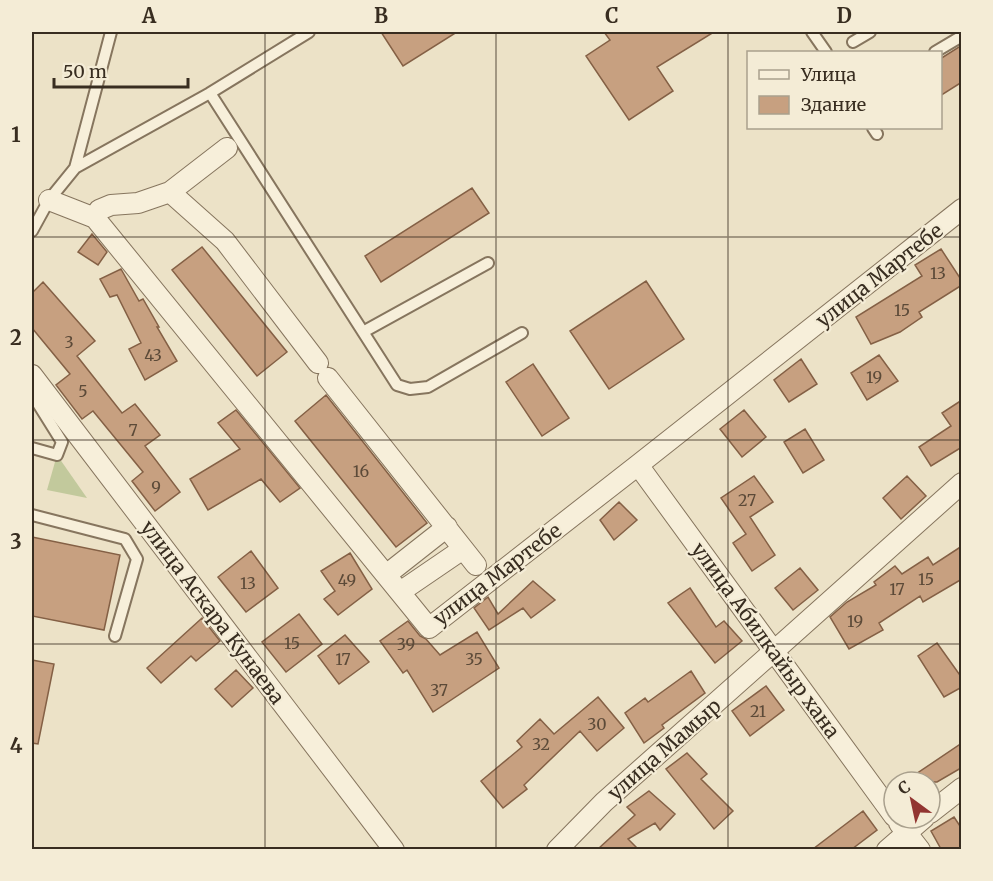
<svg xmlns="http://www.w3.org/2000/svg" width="993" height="881" font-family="Merriweather,serif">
  <rect width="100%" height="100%" fill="#ece2c7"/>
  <!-- green -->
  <path fill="#c2c99c" d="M57 455 87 498 47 490Z"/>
  <!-- building -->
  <path fill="#c7a080" stroke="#846045" stroke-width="1.5" d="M381 32H457L403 66Z
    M604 32H714L657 67 673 91 629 120 586 56 610 40Z
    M962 45V82L940 96V59Z
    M472 188 489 213 381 282 365 256Z
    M92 234 107 252 98 265 78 252Z
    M202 247 287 352 257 376 172 270Z
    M941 249 962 281V285L919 312 922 317 900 332 871 344 856 317 922 276 915 265Z
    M121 269 139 301 143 299 159 327H157L177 361 145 380 129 349 141 343 117 295 110 297 100 279Z
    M646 281 684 339 609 389 570 331Z
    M43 282 95 341 77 356 122 413 135 404 160 435 145 446 180 492 155 511 132 481 143 472 93 411 82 419 56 385 70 374 32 328V293Z
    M879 355 898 381 867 400 851 373Z
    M801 359 817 384 789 402 774 380Z
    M533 364 569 418 542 436 506 382Z
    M326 395 427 523 396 547 295 421Z
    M962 400V447L931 466 919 447 951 426 942 413Z
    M236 410 300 488 280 502 261 479 208 510 190 479 240 449 218 423Z
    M744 410 766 437 742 457 720 429Z
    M805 429 824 460 803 473 784 442Z
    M754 476 773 502 750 517 775 555 752 571 733 543 746 534 721 498Z
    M907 476 926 496 901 519 883 498Z
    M619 502 637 520 614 540 600 520Z
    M32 537 120 555 104 630 32 616Z
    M962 546V579L923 602 920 596 879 623 883 630 849 649 830 617 847 602 876 585 874 582 895 566 902 574 928 557 933 565Z
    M251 551 278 588 246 612 218 577Z
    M350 553 372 589 338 615 324 599 335 591 321 571Z
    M800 568 818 590 793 610 775 588Z
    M533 581 555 600 531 618 523 608 489 630 474 608 488 597 498 614Z
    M690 588 716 627 724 621 742 641 715 663 668 603Z
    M299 614 322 644 286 672 262 642Z
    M202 618 220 641 196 661 191 656 161 683 147 668Z
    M408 621 420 636 426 639 440 655 477 632 499 668 433 712 407 670 403 673 380 641Z
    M345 635 369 662 339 684 318 656Z
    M937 643 962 678V687L944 697 918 656Z
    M32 660 54 664 38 744 32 743Z
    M236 670 253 688 232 707 215 689Z
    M691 671 705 693 662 725 664 728 644 743 625 713 645 698 648 702Z
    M766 686 784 710 750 736 732 711Z
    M598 697 624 728 597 751 580 731 524 785 527 789 503 808 481 781 522 747 517 741 540 719 554 734Z
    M962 743 961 768 937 782H904Z
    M687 753 707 774 701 779 733 811 714 829 666 769Z
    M649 791 675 814 660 830 655 823 628 839 638 849H598L635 815 627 807Z
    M863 811 877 830 852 849H813Z
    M954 817 962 829V849H941L931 831Z"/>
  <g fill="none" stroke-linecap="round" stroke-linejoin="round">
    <!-- service casing -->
    <g stroke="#86755e" stroke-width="14">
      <path id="service" d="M812 32 826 52
        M853 42 870 32
        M935 52 962 36
        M210 93 397 385 410 389 428 387 522 333
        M873 128 877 134
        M75 168 210 93 309 32
        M32 231 49 200 75 168 111 32
        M363 332 488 263
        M32 394 62 442 57 455 32 448
        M32 515 125 539 137 559 115 636"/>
    </g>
    <!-- minor casing -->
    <g stroke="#86755e" stroke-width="22">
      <path id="minor" d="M170 192 225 241 318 363
        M49 200 95 218 429 628 638 465 962 209
        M95 218 99 210 111 205 138 203 170 192 227 148
        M32 375 394 850
        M328 378 476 565
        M638 465 894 816
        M386 575 447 527
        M400 592 463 549
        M930 813 962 788
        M899 823 920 850
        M557 850 604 802 774 651 962 483
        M887 850 924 818"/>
    </g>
    <!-- service -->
    <use href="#service" stroke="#f7efda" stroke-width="10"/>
    <!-- minor -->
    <use href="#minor" stroke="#f7efda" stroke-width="20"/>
  </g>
  <!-- grid -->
  <path fill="none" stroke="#382d20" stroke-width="1.5" stroke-opacity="0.55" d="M265 32V850M496 32V850M728 32V850M32 237H962M32 440H962M32 644H962"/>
  <g text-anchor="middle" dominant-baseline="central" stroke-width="4.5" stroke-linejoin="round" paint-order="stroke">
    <!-- number labels -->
    <g font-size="16" fill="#5c4a38">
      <text x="938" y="273">13</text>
      <text x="902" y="310">15</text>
      <text x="69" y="342">3</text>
      <text x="153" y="355">43</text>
      <text x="874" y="377">19</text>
      <text x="83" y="391">5</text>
      <text x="133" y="430">7</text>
      <text x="361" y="471">16</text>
      <text x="156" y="487">9</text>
      <text x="747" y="500">27</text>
      <text x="926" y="579">15</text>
      <text x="347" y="580">49</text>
      <text x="248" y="583">13</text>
      <text x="897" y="589">17</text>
      <text x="855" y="621">19</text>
      <text x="292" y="643">15</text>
      <text x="406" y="644">39</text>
      <text x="343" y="659">17</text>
      <text x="474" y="659">35</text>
      <text x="439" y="690">37</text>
      <text x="758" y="711">21</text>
      <text x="597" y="724">30</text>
      <text x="541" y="744">32</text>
    </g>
    <!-- street labels -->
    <g font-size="20" fill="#382d20" stroke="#f4ecd6">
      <text transform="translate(879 275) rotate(-38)">улица Мартебе</text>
      <text transform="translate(497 574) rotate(-37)">улица Мартебе</text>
      <text transform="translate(213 612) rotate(53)">улица Аскара Кунаева</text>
      <text transform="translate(766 640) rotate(54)">улица Абилкайыр хана</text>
      <text transform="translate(664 749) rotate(-41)">улица Мамыр</text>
    </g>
  </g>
  <!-- border -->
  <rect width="993" height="881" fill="none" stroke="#f4ecd6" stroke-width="66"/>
  <!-- legend -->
  <rect x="747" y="51" width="195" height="78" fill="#f4ecd6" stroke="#a9a08d" stroke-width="1.5"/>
  <rect x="759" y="70" width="30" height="9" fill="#f7efda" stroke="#a9a08d" stroke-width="1.5"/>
  <text x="801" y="81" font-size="18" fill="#382d20">Улица</text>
  <rect x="759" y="96" width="30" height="18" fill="#c7a080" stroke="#a9a08d" stroke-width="1.5"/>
  <text x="801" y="111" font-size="18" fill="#382d20">Здание</text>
  <!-- north arrow -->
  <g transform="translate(912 800) rotate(327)"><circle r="28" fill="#f4ecd6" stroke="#a9a08d" stroke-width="1.5"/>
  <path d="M0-4.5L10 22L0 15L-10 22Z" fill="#923531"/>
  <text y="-9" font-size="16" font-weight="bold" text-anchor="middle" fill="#382d20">С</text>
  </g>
  <!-- scale -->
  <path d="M54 78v9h134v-9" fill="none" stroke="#382d20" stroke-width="3"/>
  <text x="63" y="78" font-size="18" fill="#382d20" stroke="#f4ecd6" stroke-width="4.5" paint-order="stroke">50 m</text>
  <rect x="33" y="33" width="927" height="815" fill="none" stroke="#382d20" stroke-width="2"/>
  <g font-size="20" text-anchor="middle" font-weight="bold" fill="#382d20">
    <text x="149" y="23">A</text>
    <text x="381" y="23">B</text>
    <text x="612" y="23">C</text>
    <text x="844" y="23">D</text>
    <text x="16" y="142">1</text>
    <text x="16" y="345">2</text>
    <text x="16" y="549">3</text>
    <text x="16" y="753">4</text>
  </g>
</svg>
